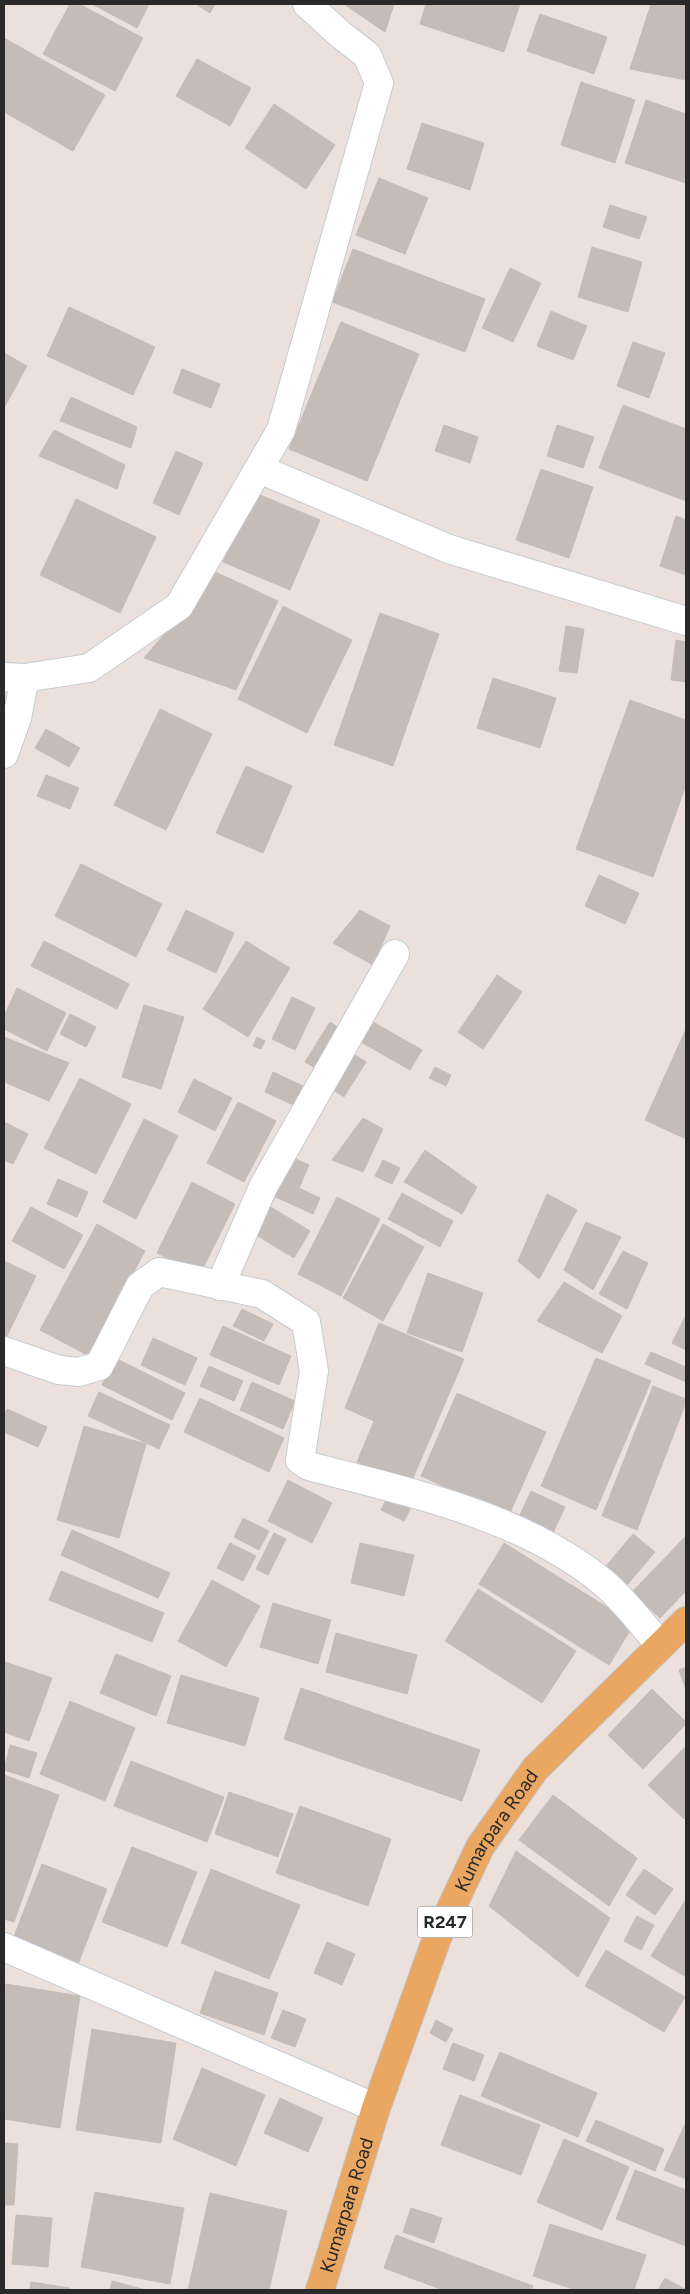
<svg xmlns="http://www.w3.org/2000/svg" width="690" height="2294" font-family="Figtree,sans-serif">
  <rect width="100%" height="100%" fill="#ebe0dc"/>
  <!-- building -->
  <path fill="#c3bcb7" stroke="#c6bcb6" d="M70 4H79L143 38 115 91 43 54Z
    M92 4H149L137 28Z
    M196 4H215L210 13Z
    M344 4H394L385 32Z
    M426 4H520L504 52 420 24Z
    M651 4H686V80L630 69Z
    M540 14 607 37 594 74 527 51Z
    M4 38 105 95 73 151 4 112Z
    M197 59 251 88 230 126 176 96Z
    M581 82 635 100 615 163 561 145Z
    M646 100 686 114V183L625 163Z
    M274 104 335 145 306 189 245 148Z
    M422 123 484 143 470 190 407 169Z
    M379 178 428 198 405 254 356 235Z
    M610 205 647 217 639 239 603 227Z
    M592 247 642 262 628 312 578 297Z
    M353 249 485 299 465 352 332 302Z
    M510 268 541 283 513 342 482 328Z
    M69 307 155 347 133 395 47 356Z
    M551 311 587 326 573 360 537 346Z
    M341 322 419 354 367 481 289 449Z
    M633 342 665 353 649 398 617 386Z
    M4 353 27 366 4 408Z
    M182 369 220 384 211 408 173 393Z
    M71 397 137 427 131 448 60 421Z
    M623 405 686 429V501L599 468Z
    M444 425 478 437 470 463 435 451Z
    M557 425 594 437 583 468 547 456Z
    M54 430 125 465 117 489 39 456Z
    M176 451 203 463 179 515 153 503Z
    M541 469 593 487 569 558 516 540Z
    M253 492 320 520 290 590 223 562Z
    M76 499 156 537 120 613 40 575Z
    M676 516 686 520V575L660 566Z
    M211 570 278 601 236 690 144 658 185 610Z
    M283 606 352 640 307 733 238 699Z
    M380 613 439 634 393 766 334 745Z
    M566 626 584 629 577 673 559 671Z
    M676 640 686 642V682L671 680Z
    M493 678 556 698 540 748 477 728Z
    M630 700 686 720V785L653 877 576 849Z
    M160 709 212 734 166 830 114 805Z
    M46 729 80 748 69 767 35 748Z
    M246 766 292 786 263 853 216 833Z
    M46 775 79 788 70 809 37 796Z
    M81 864 162 904 136 957 55 916Z
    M599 875 639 893 625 924 585 906Z
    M186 910 234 933 216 973 167 950Z
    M360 910 390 926 373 965 333 943Z
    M44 941 129 984 117 1009 31 966Z
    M246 941 290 968 248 1037 203 1009Z
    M497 975 522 992 483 1049 458 1032Z
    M17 988 66 1013 47 1051 4 1029V1016Z
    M292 997 315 1008 295 1050 272 1039Z
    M144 1005 184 1017 161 1089 122 1077Z
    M70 1014 96 1027 86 1047 60 1034Z
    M366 1018 422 1050 410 1070 354 1038Z
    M330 1022 342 1030 317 1069 305 1062Z
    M686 1029V1139L645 1120Z
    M4 1037 69 1063 49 1101 4 1082Z
    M257 1037 265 1041 261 1049 253 1046Z
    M349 1051 366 1062 344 1097 327 1086Z
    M435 1067 451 1075 446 1086 429 1078Z
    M273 1072 307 1088 298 1107 265 1092Z
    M80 1078 131 1104 96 1174 44 1148Z
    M194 1079 232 1098 215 1131 178 1112Z
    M238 1102 276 1121 244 1182 207 1163Z
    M363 1118 383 1129 363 1172 332 1160Z
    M144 1119 178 1136 136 1219 103 1202Z
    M4 1122 28 1134 13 1164 4 1160Z
    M425 1150 477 1187 462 1214 404 1182Z
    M287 1155 309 1165 299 1188 320 1198 313 1214 269 1194Z
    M383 1160 400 1168 392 1184 375 1176Z
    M58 1179 88 1192 77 1217 47 1204Z
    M192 1182 235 1204 200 1274 157 1253Z
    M402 1193 453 1221 440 1247 388 1219Z
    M547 1194 577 1210 539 1279 518 1261Z
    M337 1197 380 1219 341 1296 298 1274Z
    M269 1206 310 1231 294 1258 253 1233Z
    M31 1207 83 1235 64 1269 12 1241Z
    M586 1222 621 1237 593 1290 564 1270Z
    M97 1224 145 1251 89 1356 40 1330Z
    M383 1224 424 1247 383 1321 343 1298Z
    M623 1251 648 1263 627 1309 599 1294Z
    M4 1261 36 1276 5 1340 4 1339Z
    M428 1273 483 1293 462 1352 407 1333Z
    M564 1282 622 1316 602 1353 537 1321Z
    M242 1309 273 1324 264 1341 233 1326Z
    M686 1315V1350L672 1343Z
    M379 1323 464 1359 410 1485 357 1462 374 1421 345 1408Z
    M223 1326 291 1356 279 1385 210 1355Z
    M153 1338 197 1358 185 1385 141 1365Z
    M651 1352 686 1367V1382L645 1364Z
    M115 1358 185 1393 172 1420 102 1385Z
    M596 1358 651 1381 596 1510 541 1486Z
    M209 1366 243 1381 234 1401 200 1386Z
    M252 1382 295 1401 283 1429 240 1410Z
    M653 1386 686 1399V1402L637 1530 602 1516Z
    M99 1392 170 1425 159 1449 88 1416Z
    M457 1393 546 1432 509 1515 421 1476Z
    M200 1398 284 1438 269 1472 184 1432Z
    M7 1409 47 1427 38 1447 4 1432V1416Z
    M84 1426 146 1444 119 1538 57 1520Z
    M288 1480 332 1503 312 1543 268 1521Z
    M531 1491 565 1507 552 1535 518 1519Z
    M390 1492 413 1504 404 1521 381 1510Z
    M243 1518 269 1531 259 1550 234 1537Z
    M72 1530 170 1573 158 1598 61 1555Z
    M274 1533 286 1539 268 1575 256 1569Z
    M633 1534 655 1552 623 1590 601 1572Z
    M686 1536V1591L660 1618 632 1592Z
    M230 1543 256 1556 243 1581 217 1568Z
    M360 1543 414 1555 404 1596 351 1583Z
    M504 1543 634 1624 609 1665 479 1584Z
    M61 1571 164 1613 152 1642 49 1600Z
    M212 1580 260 1606 226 1667 178 1641Z
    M478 1589 576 1651 542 1703 445 1641Z
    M273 1603 331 1620 318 1664 260 1647Z
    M336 1633 417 1655 407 1694 326 1672Z
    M116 1654 171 1676 156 1716 100 1693Z
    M5 1662 52 1678 29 1741 4 1732Z
    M686 1667V1690L679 1670Z
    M181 1675 259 1698 245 1746 167 1723Z
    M301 1688 480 1750 462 1801 284 1739Z
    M652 1689 686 1722V1724L643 1769 608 1735Z
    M70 1701 135 1728 105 1801 40 1774Z
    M10 1745 37 1753 29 1778 4 1770Z
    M686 1746V1817L684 1819 648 1785Z
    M131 1761 224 1797 207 1842 114 1806Z
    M4 1775 59 1795 14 1922 4 1919Z
    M229 1792 293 1814 278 1857 215 1834Z
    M553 1795 637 1858 609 1906 519 1840Z
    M300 1806 391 1839 368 1906 276 1873Z
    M132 1847 197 1872 167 1947 102 1922Z
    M516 1851 610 1918 578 1977 489 1906Z
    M42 1864 107 1889 78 1964 13 1939Z
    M211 1869 300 1905 269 1979 181 1943Z
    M644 1869 673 1889 655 1915 626 1895Z
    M686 1899V1977L651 1956Z
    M637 1916 654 1925 641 1950 624 1941Z
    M327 1942 355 1954 342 1985 314 1973Z
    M606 1950 685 1997 664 2032 585 1986Z
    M215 1971 278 1993 264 2035 200 2013Z
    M6 1984 80 1996 60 2128 4 2119V1999Z
    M283 2010 306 2019 295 2047 271 2038Z
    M436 2020 453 2029 446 2042 430 2033Z
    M92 2029 176 2043 161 2143 76 2130Z
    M453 2043 484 2055 474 2081 443 2069Z
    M500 2052 597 2093 578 2137 481 2096Z
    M202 2068 265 2095 236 2166 173 2139Z
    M460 2095 540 2125 521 2175 441 2145Z
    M280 2098 323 2118 308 2152 264 2133Z
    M596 2120 664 2149 655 2171 586 2141Z
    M686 2122V2179L664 2170Z
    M564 2139 629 2167 602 2230 537 2202Z
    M4 2143 18 2144 14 2205H4Z
    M635 2170 686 2190V2246L616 2219Z
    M95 2192 184 2208 170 2284 81 2267Z
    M210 2193 287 2211 269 2290H188Z
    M411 2208 442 2218 434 2243 403 2232Z
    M16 2215 52 2218 48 2267 12 2264Z
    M550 2224 646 2255 634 2290H576L533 2276Z
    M396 2235 533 2286 531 2290H443L384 2268Z
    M665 2278 686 2290H658Z
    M112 2281 146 2290H110Z
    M31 2282 70 2288V2290H30Z"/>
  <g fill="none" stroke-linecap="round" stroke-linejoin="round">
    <!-- minor casing -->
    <g stroke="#c4cbd3" stroke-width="30">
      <path id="minor" d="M259 469 449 549 686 621
        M4 677 25 678 89 668 179 606 281 430 379 83 367 55 341 35 307 4
        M4 754 17 718 25 678
        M220 1286 263 1187 395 954
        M4 1351 59 1370 79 1372 99 1366 140 1286 159 1272 262 1294 306 1322 314 1371 300 1460 309 1466C410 1493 522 1515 604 1583 625 1601 642 1624 660 1645
        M4 1947 376 2108"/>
    </g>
    <!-- primary casing -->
    <g stroke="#c3c3c3" stroke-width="30">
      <g id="primary">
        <path id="s1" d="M320 2290 376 2108 437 1938 480 1847 535 1769 686 1621"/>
      </g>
    </g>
    <!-- minor -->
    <use href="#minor" stroke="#fff" stroke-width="28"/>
    <!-- primary -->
    <use href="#primary" stroke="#eaa762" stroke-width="28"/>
  </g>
  <g text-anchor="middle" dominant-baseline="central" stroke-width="5" stroke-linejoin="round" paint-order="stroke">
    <!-- shield labels -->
    <rect fill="#fff" stroke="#696969" stroke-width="1" x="417.5" y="1906.5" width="55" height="31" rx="4"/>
    <g font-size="18" font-weight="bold" fill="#292929">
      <text x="445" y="1922">R247</text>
    </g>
    <!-- street labels -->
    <g font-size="19" fill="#292929" stroke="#fff">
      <text stroke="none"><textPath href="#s1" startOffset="494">Kumarpara Road</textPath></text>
      <text stroke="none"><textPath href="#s1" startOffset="89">Kumarpara Road</textPath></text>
    </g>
  </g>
  <!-- border -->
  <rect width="690" height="2294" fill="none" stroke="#292929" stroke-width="10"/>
</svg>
